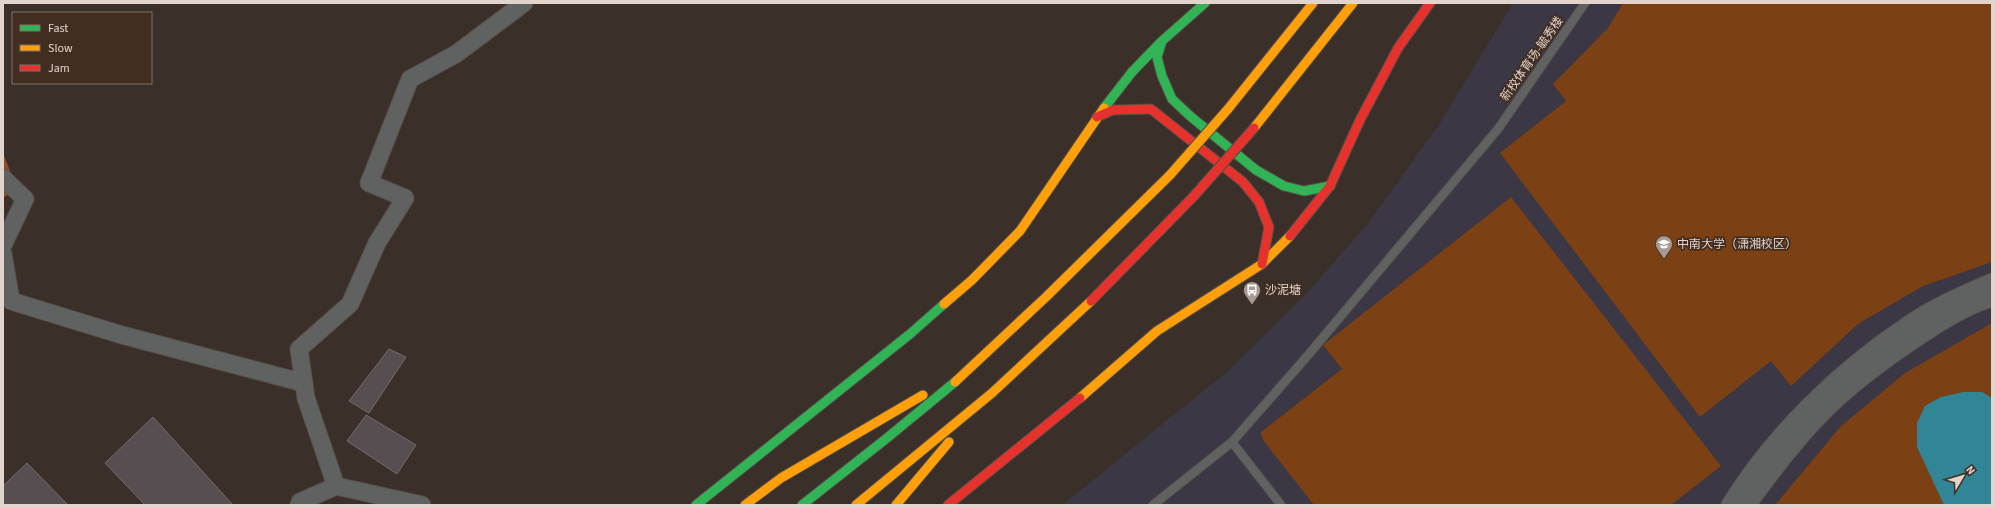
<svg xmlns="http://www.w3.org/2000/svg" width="1995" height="508" font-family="'Source Sans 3','Noto Sans SC',sans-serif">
  <rect width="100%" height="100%" fill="#3a2f29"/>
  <!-- education -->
  <path fill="#3b3745" d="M1513 3H1992V505H1062L1227 372 1307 293 1366 226 1438 126Z"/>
  <!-- green -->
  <path fill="#7b4014" d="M1623 3H1992V262L1923 286 1858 324 1791 386 1771 361 1700 417 1500 153 1566 101 1553 84 1608 28Z
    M1511 197 1721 466 1671 505H1314L1263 440 1261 432 1342 369 1323 345Z
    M1992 323V505H1775L1841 426 1905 373Z"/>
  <!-- forest -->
  <path fill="#8e4f23" d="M3 153 17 189 3 198Z"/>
  <!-- water -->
  <path fill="#318597" d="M1963 392H1982L1992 398V505H1944L1917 447V423L1925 406 1941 397Z"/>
  <!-- building -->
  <path fill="#564e50" stroke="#726a6c" d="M389 349 406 357 369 413 349 401Z
    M366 415 416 445 397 474 347 441Z
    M153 417 233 505H145L105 463Z
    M27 463 68 505H3V486Z"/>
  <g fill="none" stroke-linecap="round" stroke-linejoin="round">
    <!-- lane casing -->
    <g stroke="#564e48" stroke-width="10">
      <path id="lane" d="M1232 442 1281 505
        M1153 505 1232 442 1309 354 1498 129 1585 3"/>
    </g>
    <!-- street casing -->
    <g stroke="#564e48" stroke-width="19">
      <path id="street" d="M3 178 25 199 3 245
        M3 254 11 301 122 335 304 383
        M336 486 306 398 299 349 350 304 377 243 405 198 369 183 410 79 456 54 524 3
        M299 505 300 502 336 486 422 505
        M1730 505C1774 434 1839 371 1908 325 1934 307 1964 294 1992 282
        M1747 505C1775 467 1804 428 1840 396 1862 376 1887 358 1912 341 1937 324 1963 307 1992 298"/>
    </g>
    <!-- fast casing -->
    <g stroke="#564e48" stroke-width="11">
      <path id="fast" d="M1162 41 1157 57 1162 76 1172 99 1190 116 1256 170 1284 186 1304 191 1330 186
        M1104 108 1132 72 1162 41 1205 3
        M696 505 910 334 944 304
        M802 505 887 438 955 382"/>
    </g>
    <!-- slow casing -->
    <g stroke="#564e48" stroke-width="11">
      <path id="slow" d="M1228 109 1313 3
        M1254 128 1353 3
        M944 304 972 280 1020 231 1104 108
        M955 382 1046 297 1170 175
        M1080 398 1157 331 1262 264 1290 236
        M745 505 781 478 923 395
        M856 505 992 393 1091 301
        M896 505 949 442"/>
    </g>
    <!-- jam casing -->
    <g stroke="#564e48" stroke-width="11">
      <path id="jam" d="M1097 117 1113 110 1151 109 1243 182 1259 202 1269 227 1262 264
        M1290 236 1330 186 1360 120 1398 48 1430 3
        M1091 301 1194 196
        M948 505 1080 398"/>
    </g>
    <!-- lane -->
    <use href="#lane" stroke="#5f6260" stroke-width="8"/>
    <!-- street -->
    <use href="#street" stroke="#5f6260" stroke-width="17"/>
    <!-- fast -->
    <use href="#fast" stroke="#30b455" stroke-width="9"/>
    <!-- slow -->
    <use href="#slow" stroke="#ff9f0a" stroke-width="9"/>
    <!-- jam -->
    <use href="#jam" stroke="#e5322d" stroke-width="9"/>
    <!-- slow-bridge casing -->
    <g stroke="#564e48" stroke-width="11" stroke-linecap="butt">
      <path id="slow-bridge" d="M1170 175 1228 109"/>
    </g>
    <!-- jam-bridge casing -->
    <g stroke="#564e48" stroke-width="11" stroke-linecap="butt">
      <path id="jam-bridge" d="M1194 196 1254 128"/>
    </g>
    <!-- slow-bridge -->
    <use href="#slow-bridge" stroke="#ff9f0a" stroke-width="9"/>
    <!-- jam-bridge -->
    <use href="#jam-bridge" stroke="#e5322d" stroke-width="9"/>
  </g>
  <!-- icons -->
  <defs>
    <g id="university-pin" transform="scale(0.9)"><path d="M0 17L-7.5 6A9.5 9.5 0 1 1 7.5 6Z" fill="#a79a93" stroke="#422d21"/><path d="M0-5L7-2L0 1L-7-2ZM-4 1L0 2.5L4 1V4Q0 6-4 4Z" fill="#fff"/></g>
    <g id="bus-pin" transform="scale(0.9)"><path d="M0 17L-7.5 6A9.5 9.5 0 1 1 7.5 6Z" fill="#a79a93" stroke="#422d21"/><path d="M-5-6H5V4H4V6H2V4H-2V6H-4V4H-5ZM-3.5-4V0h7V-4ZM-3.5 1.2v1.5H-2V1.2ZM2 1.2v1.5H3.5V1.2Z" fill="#fff"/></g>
  </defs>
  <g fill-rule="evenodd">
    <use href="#university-pin" x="1664" y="244"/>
    <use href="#bus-pin" x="1252" y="290"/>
  </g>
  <g text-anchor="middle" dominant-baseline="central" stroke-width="3.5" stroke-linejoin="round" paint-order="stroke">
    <!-- street labels -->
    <g font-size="12" fill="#e1d4cc" stroke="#422d21">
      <text transform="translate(1532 59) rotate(-55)">新校体育场-毓秀楼</text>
    </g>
    <!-- poi labels -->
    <g font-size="12" fill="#e1d4cc" stroke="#422d21" text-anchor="start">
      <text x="1677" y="244">中南大学（潇湘校区）</text>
      <text x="1265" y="290">沙泥塘</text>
    </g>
  </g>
  <!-- border -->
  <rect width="1995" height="508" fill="none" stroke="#e1d4cc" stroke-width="8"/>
  <!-- legend -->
  <rect x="12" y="12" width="140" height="72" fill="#422d21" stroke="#827065"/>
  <rect x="20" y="25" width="20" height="6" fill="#30b455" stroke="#827065"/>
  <text x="48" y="32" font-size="12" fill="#e1d4cc">Fast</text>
  <rect x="20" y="45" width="20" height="6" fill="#ff9f0a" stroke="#827065"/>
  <text x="48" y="52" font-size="12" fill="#e1d4cc">Slow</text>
  <rect x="20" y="65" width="20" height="6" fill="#e5322d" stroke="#827065"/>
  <text x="48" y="72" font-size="12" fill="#e1d4cc">Jam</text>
  <!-- north arrow -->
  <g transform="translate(1963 476) rotate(52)" stroke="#422d21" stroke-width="3" paint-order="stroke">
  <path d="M0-3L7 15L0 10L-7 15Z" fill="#e1d4cc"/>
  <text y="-6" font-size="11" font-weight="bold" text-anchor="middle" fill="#e1d4cc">N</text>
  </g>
</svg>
